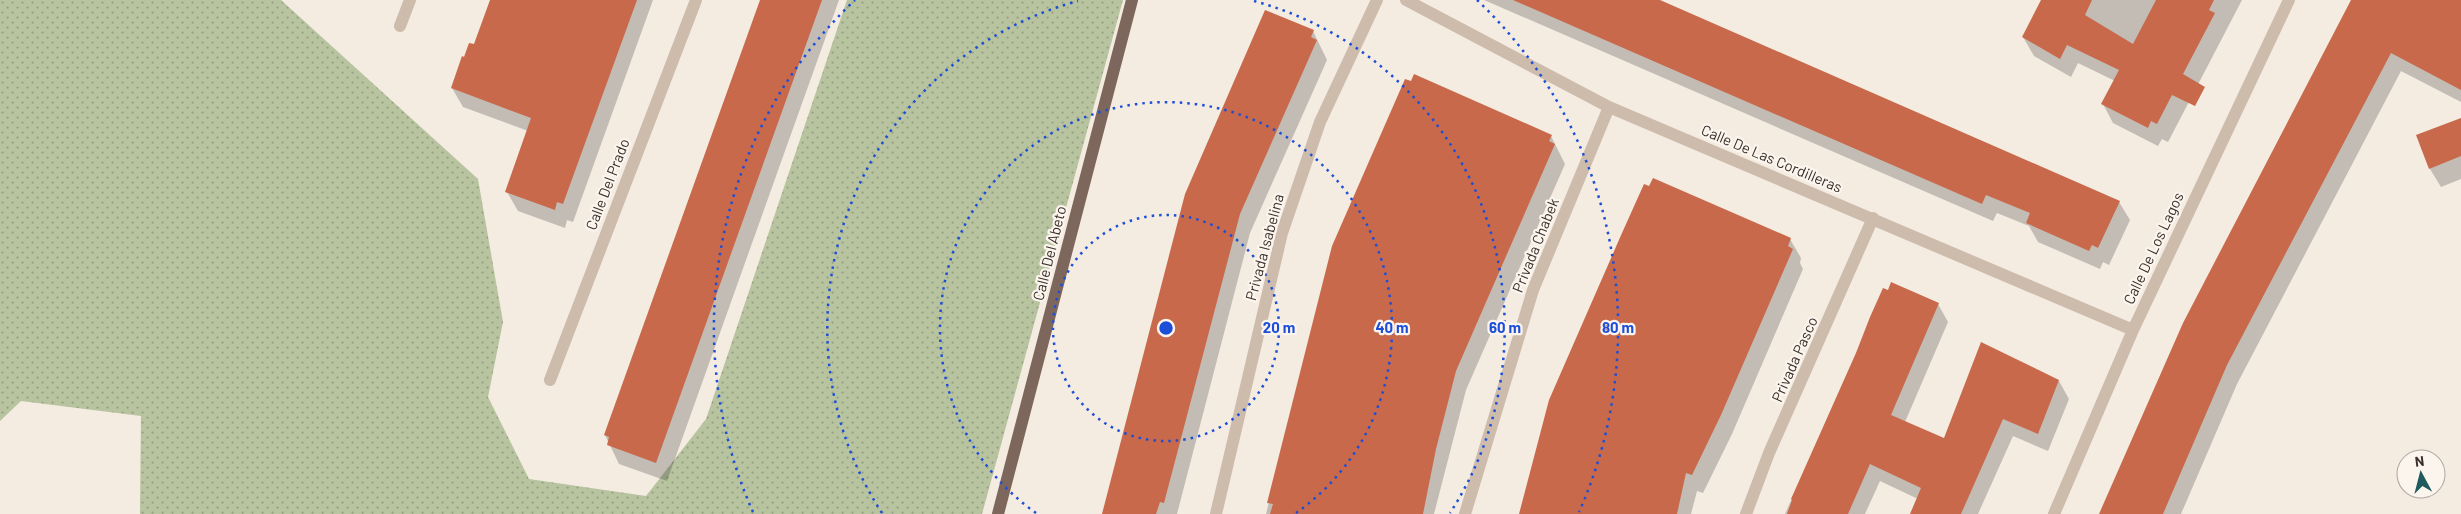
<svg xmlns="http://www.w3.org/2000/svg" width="2461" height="514" font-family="Barlow,sans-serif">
  <defs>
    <pattern id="grass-dots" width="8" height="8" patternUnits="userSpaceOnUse" patternTransform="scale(1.25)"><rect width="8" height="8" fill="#b8c4a0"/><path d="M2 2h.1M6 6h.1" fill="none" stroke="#97a083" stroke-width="1.8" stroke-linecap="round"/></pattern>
  </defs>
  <rect width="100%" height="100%" fill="#f4ebe1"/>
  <!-- grass -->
  <path fill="url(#grass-dots)" d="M0 0H281L478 179 503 322 488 397 529 479 646 496 706 419 847 0H1123L982 514H140L141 416 21 401 0 421Z"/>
  <!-- shadow -->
  <path fill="#0003" d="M492 0H653L573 222 567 220 565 228 518 211 507 192 528 131 463 107 452 88 465 58 475 46Z
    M761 0H839L667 481 619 464 605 435Z
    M1484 0H1658L2119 202 2130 220 2109 265 2103 262 2100 269 2038 242 2029 226 1997 213 1993 221Z
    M2043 0H2242L2168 142 2162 139 2158 146 2113 123 2103 104 2115 81 2078 63 2071 77 2034 56 2023 37Z
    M2352 0H2461V102L2401 71 2237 384 2181 514H2100Z
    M1313 31 1327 60 1250 233 1177 514H1103Z
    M2461 120V179L2441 187 2430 169Z
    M1551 136 1565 164 1466 390 1434 514H1266L1333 246Z
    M1790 239 1801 258 1800 263 1803 269 1732 434 1703 493 1697 491 1691 514H1521Z
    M1884 290 1938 304 1948 322 1905 422 1945 439 2059 381 2069 399 2048 451 2013 436 1978 514H1911L1918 499 1880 481 1865 514H1785Z"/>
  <!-- building -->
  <path fill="#c8694b" d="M490 0H637L563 204 557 202 555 210 505 192 531 118 451 88 462 56 464 57 469 43 474 44Z
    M760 0H822L656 463 607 445 609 437 604 435Z
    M1513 0H1660L2120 201 2098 248 2092 245 2089 251 2026 223 2030 213 1986 195 1982 204Z
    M2041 0H2092L2085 15 2133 44 2156 0H2214L2209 10 2215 13 2183 74 2205 87 2195 106 2172 95 2157 124 2151 121 2148 128 2101 104 2119 70 2067 45 2060 59 2022 37Z
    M2351 0H2461V90L2391 53 2227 365 2163 514H2099L2183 323Z
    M1265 10 1314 30 1311 37 1317 40 1240 214 1164 503 1160 502 1156 514H1102L1185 194Z
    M1414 74 1552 135 1549 141 1555 144 1456 371 1436 449 1423 514H1270L1273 504 1267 503 1332 246 1405 79 1411 81Z
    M2461 118V156L2429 169 2416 135Z
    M1653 178 1791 238 1788 246 1793 249 1721 415 1692 475 1686 473 1677 514H1519L1549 400 1622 233 1644 184 1649 186Z
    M1891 282 1939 303 1891 415 1944 438 1981 342 2059 380 2038 434 2003 419 1961 514H1910L1921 488 1870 464 1848 514H1787L1792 500 1791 499 1856 353 1870 317 1883 288 1888 290Z"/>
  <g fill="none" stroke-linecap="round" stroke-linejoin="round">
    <!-- minor -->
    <path stroke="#cdbbac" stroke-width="12" d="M1406 0 1609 107 2133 330
      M400 26 410 0
      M550 380 696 0
      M1216 514 1282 233 1320 122 1377 0
      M1465 514 1533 290 1609 107
      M1746 514 1769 453 1873 218
      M2054 514 2133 330 2289 0"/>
    <!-- major -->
    <path stroke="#7d675c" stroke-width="12" d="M998 514 1132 0"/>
  </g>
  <!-- distance rings -->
  <g fill="none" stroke="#1d4ed8" stroke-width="2.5" stroke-dasharray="2.5 5">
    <circle cx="1166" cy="328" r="113"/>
    <path d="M1036 513A226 226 0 1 1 1296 513"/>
    <path d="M882 513A339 339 0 0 1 1078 1M1254 1A339 339 0 0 1 1450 513"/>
    <path d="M753 512A452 452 0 0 1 855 0M1477 0A452 452 0 0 1 1579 512"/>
  </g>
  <g text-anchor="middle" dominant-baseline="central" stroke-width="4.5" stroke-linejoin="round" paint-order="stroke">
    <!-- street labels -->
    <g font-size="15" fill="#3b302b" stroke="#fbf5ee">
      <text transform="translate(1772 158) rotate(23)">Calle De Las Cordilleras</text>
      <text transform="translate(607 184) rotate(-69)">Calle Del Prado</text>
      <text transform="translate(1535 245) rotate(-68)">Privada Chabek</text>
      <text transform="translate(1264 247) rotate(-75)">Privada Isabelina</text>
      <text transform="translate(2153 248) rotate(-65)">Calle De Los Lagos</text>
      <text transform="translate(1049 253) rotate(-76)">Calle Del Abeto</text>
      <text transform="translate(1794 359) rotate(-66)">Privada Pasco</text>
    </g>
  </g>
  <circle cx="1166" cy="328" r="8" fill="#1d4ed8" stroke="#fbf5ee" stroke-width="2.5"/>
  <g font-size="15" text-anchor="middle" font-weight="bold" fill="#1d4ed8" stroke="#fbf5ee" stroke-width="4.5" stroke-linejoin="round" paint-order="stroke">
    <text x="1279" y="333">20 m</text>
    <text x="1392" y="333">40 m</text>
    <text x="1505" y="333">60 m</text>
    <text x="1618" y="333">80 m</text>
  </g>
  <!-- north arrow -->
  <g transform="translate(2421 474) rotate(353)"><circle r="24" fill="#fbf5ee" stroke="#aea6a0"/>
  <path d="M0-4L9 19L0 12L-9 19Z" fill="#1f5a5e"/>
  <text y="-8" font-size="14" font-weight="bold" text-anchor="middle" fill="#3b302b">N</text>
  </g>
</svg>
